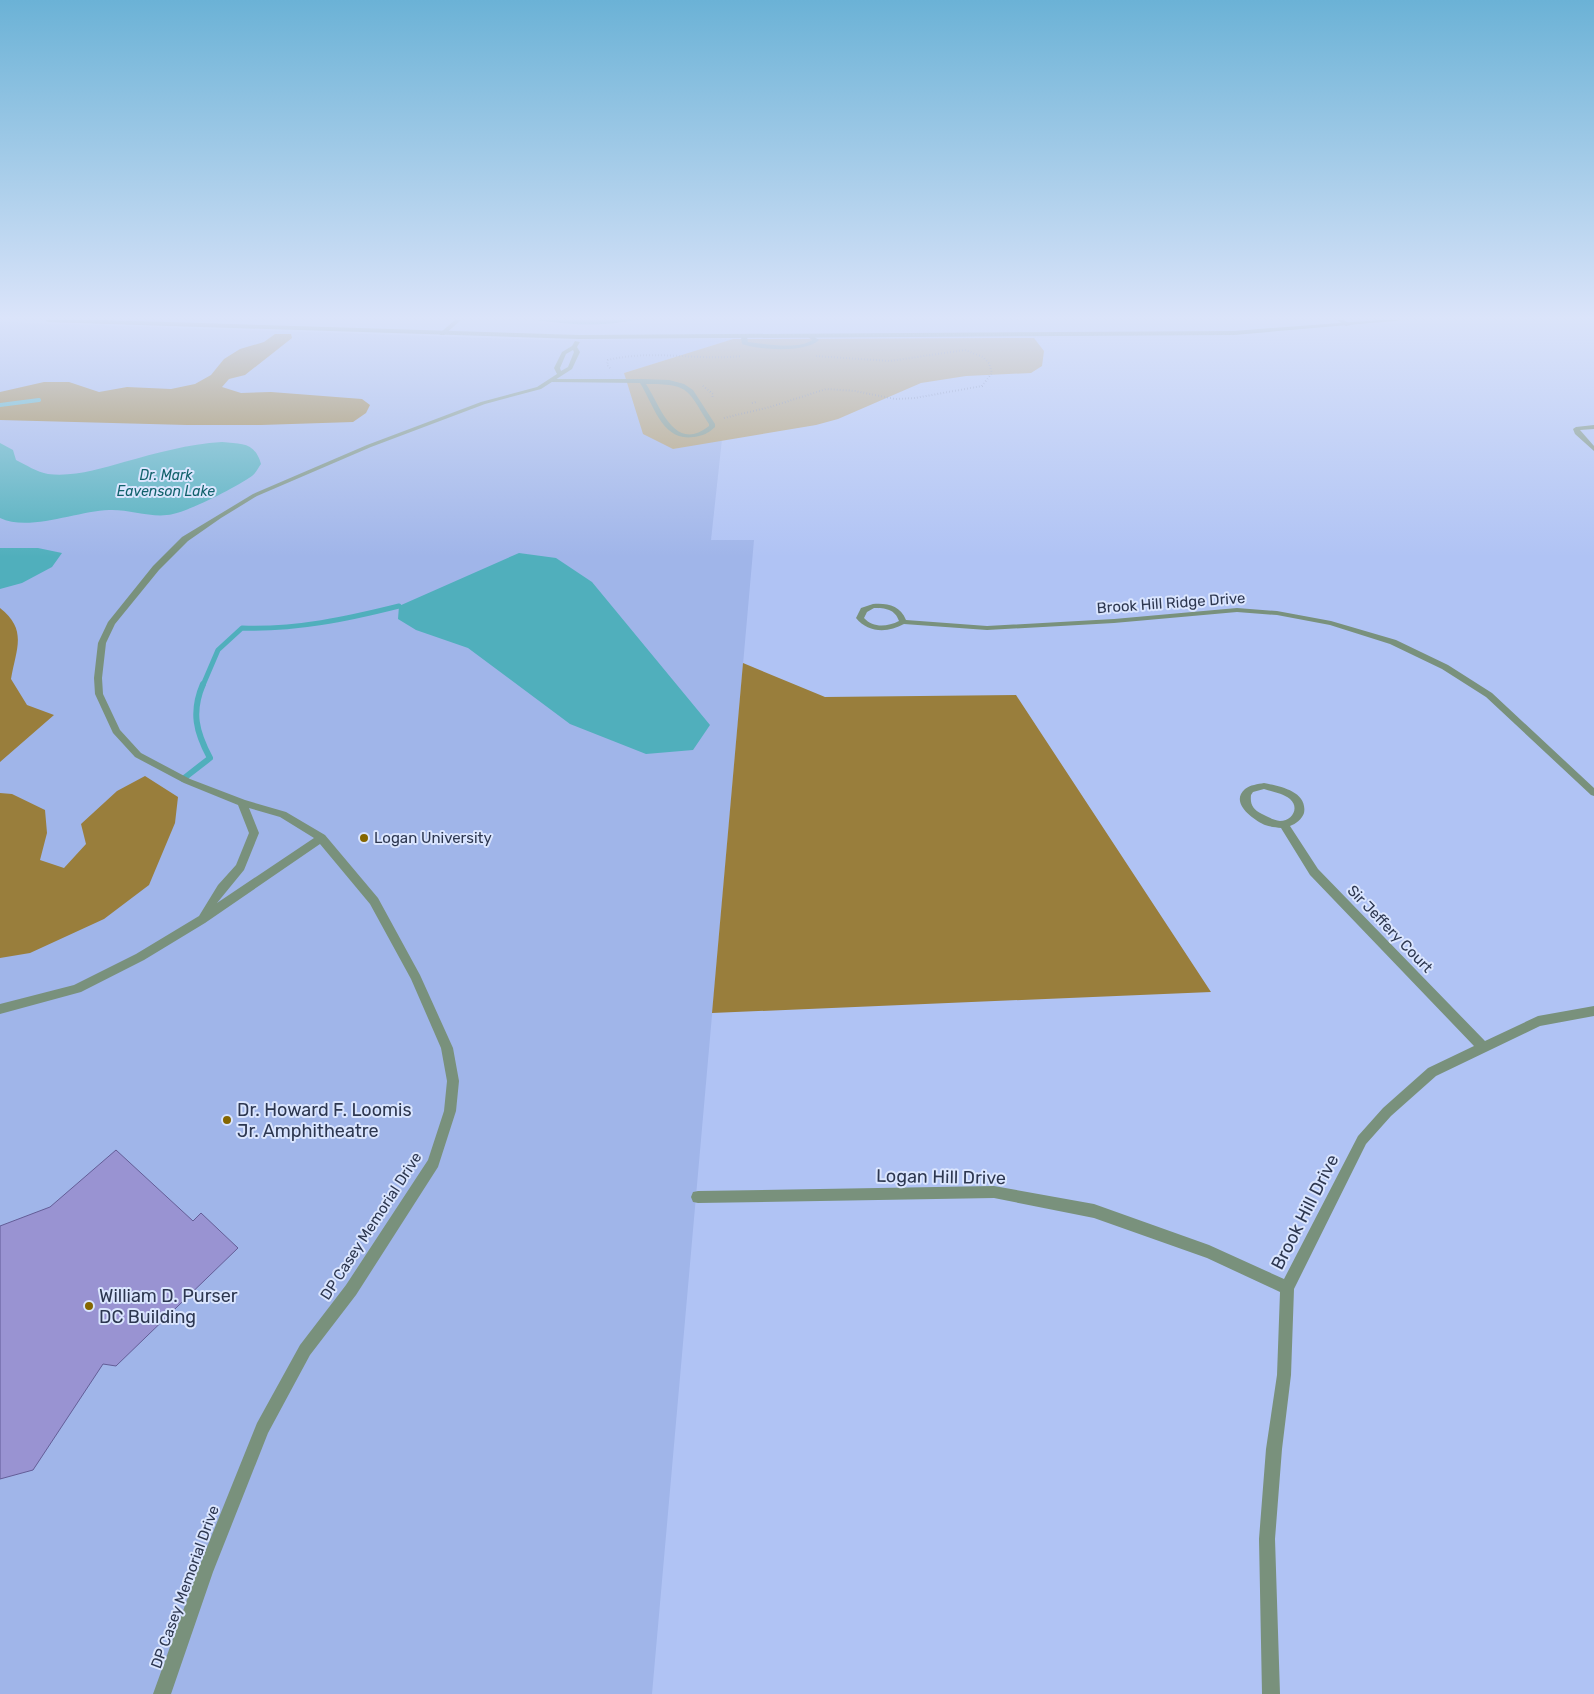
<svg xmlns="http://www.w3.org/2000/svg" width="1594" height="1694" font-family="Rubik,sans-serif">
  <rect width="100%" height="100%" fill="#b0c3f4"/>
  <!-- built -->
  <path fill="#a0b5e9" d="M0 322 548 340 733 339 624 373 673 449 722 439 711 540H754L652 1694H0Z"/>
  <!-- green -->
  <path fill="#af9a69" d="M1034 338 1044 351 1042 366 1031 373 966 376 921 383 838 419 816 425 673 449 643 434 624 373 733 339Z"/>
  <!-- forest -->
  <path fill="#997e3c" d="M275 334H291L292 338 245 375 229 379 222 387 241 393 271 392 362 399 370 405 366 413 353 422 261 425H187L0 420V392L44 382H69L99 392 127 387 171 389 195 384 211 375 224 359 240 349 264 342Z
    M0 608C28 630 16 649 11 679L27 705 54 715 0 762Z
    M743 663 825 697 1016 695 1211 992 712 1013Z
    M145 776 178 797 175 823 149 885 104 919 30 953 0 958V793L12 794 45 810 47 833 40 860 64 868 86 844 81 824 117 791Z"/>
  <!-- water -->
  <path fill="#50afbc" d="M536 320H635C598 327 573 325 536 320Z
    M222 442C242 444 255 442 261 464 258 468 256 473 252 476 236 487 192 510 173 514 153 519 130 509 109 510 77 511 29 532 0 518V443L13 450 16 460C26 465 37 472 48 474 74 477 100 469 124 462 157 453 188 444 222 442Z
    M0 548H38L62 553 52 567 22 583 0 589Z
    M519 553 556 558 592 582 710 725 693 750 646 754 570 724 468 648 416 630 398 619 399 606Z"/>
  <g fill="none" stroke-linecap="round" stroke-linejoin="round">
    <!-- stream-far2 -->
    <path stroke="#50afbc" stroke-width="4" d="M0 405 39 400"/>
    <!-- stream-far1 -->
    <path stroke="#50afbc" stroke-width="5" d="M203 685 218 650 242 628C296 630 347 619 399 606"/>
    <!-- stream -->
    <path stroke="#50afbc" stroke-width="6" d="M183 779 210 758C196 732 191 712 203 684"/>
  </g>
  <!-- building -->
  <path fill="#9993d2" stroke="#635d97" d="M116 1150 193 1221 201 1213 238 1248 116 1366 103 1364 33 1470 0 1479V1226L50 1207Z"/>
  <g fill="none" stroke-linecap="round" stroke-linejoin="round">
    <!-- path -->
    <path stroke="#69779b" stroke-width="2" stroke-dasharray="0.5 2.5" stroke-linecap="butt" d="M610 368 607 365 608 360C653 349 697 361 742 356
      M703 386 713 394 712 399
      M752 403 756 402
      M724 418 770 407 826 389 855 391 895 399 915 398 982 386 992 373 989 363 983 357 965 350 890 361 815 356"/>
    <!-- service -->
    <path fill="#79917c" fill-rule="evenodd" d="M744 335 747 337 748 342C765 344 798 350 812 340L808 337 811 335 819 340C806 353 759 350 742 344L741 337Z
      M554 379H641L669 380 684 384 693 390 715 424V427C709 433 702 436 694 437 662 442 654 405 640 383L552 382V380ZM646 384C690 384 687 389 709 424V426C674 454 660 405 646 384Z"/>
    <!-- minor -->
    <path fill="#79917c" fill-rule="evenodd" d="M455 320H461L444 335H440V333Z
      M1337 320H1344L1351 325 1346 326Z
      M575 341 580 342 577 347 580 352 572 369 541 389 485 404 371 447 257 496 221 518 188 541 159 570 115 624 106 643 102 678 103 694 120 730 141 753 190 779 245 800 286 812 325 835 378 898 420 975 453 1048 459 1081 456 1111 438 1167 356 1295 310 1355 268 1433 213 1572 171 1694H153L197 1572 257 1423 300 1345 346 1285 428 1160 444 1111 447 1081 441 1048 411 979 370 904 320 844 205 923 144 960 81 992 0 1014V1004L74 985 136 954 199 916 218 885 236 865 249 833 238 805 184 783 135 757 113 733 95 694 94 678 98 643 108 622 153 566 182 537 253 494 367 445 481 402 537 387 557 374 554 368 562 352 572 346ZM573 350 574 352 568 367 561 371 560 368 566 354ZM249 808 280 817 314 838 217 903 244 870 259 833Z
      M1594 425V429L1580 430 1594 446V451L1575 434 1573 429 1576 427Z
      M873 604C887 603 900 605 906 620L987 626 1114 619 1237 608 1277 611 1331 621 1396 640 1448 665 1492 693 1594 788V796L1591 795 1486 697 1442 669 1390 644 1330 625 1277 615 1237 612 1114 623 987 630 904 624C888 633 868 633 856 618L861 608ZM874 608C885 608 895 609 899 621 887 627 873 628 864 618L867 612Z
      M1264 783C1279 786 1308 791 1304 813 1302 819 1296 824 1290 826L1318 869 1485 1041 1538 1016 1594 1006V1016L1540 1026 1436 1076 1391 1116 1366 1144 1294 1289 1291 1375 1282 1449 1275 1539 1280 1694H1262L1259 1539 1266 1449 1277 1375 1280 1292 1207 1258 1094 1218 994 1198 698 1203 693 1202 691 1197 693 1192 698 1191 994 1186 1094 1204 1209 1245 1284 1279 1358 1136 1383 1108 1428 1068 1474 1046 1310 875 1281 828C1276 827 1270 827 1265 825 1254 820 1229 803 1245 789 1250 785 1258 784 1264 783ZM1264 789C1273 792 1282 793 1290 799 1300 808 1292 821 1280 821 1273 820 1268 817 1262 814 1253 809 1250 805 1251 795L1253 792Z"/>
    <!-- tertiary -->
    <path fill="#79917c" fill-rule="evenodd" d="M45 320H103L579 335 1234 331 1379 320H1405L1234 335 579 339 48 322Z"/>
  </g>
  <!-- sky -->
  <linearGradient id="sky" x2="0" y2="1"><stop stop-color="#6bb2d6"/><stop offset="0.57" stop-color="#dbe4fa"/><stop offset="1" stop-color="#dbe4fa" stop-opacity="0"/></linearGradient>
  <rect width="1594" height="557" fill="url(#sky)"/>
  <!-- markers -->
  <g fill="#856600" stroke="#dae5fe" stroke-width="2">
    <circle cx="364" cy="838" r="5"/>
    <circle cx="227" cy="1120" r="5"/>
    <circle cx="89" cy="1306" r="5"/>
  </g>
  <g text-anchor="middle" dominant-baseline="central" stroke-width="4" stroke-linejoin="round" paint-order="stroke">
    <!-- far-water labels -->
    <g font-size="14" font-style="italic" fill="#11616b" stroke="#dae5fe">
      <text x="166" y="475">Dr. Mark<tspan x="166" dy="16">Eavenson Lake</tspan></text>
    </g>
    <!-- street labels -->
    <g font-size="15" fill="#2d3750" stroke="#dae5fe">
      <text transform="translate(1171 603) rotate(-4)">Brook Hill Ridge Drive</text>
      <text transform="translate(1390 929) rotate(46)">Sir Jeffery Court</text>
      <text transform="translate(371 1226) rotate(-57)">DP Casey Memorial Drive</text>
      <text transform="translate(185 1587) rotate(-70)">DP Casey Memorial Drive</text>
    </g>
    <!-- poi labels -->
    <g font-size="15" fill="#2d3750" stroke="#dae5fe" text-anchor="start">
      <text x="374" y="838">Logan University</text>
    </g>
    <!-- near-poi labels -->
    <g font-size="18" fill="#2d3750" stroke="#dae5fe" text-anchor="start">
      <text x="237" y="1110">Dr. Howard F. Loomis<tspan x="237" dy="21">Jr. Amphitheatre</tspan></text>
      <text x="99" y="1296">William D. Purser<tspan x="99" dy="21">DC Building</tspan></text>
    </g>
    <!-- near-street labels -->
    <g font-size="18" fill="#2d3750" stroke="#dae5fe">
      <text transform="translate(941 1177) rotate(1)">Logan Hill Drive</text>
      <text transform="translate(1305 1212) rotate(-63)">Brook Hill Drive</text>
    </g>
  </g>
</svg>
